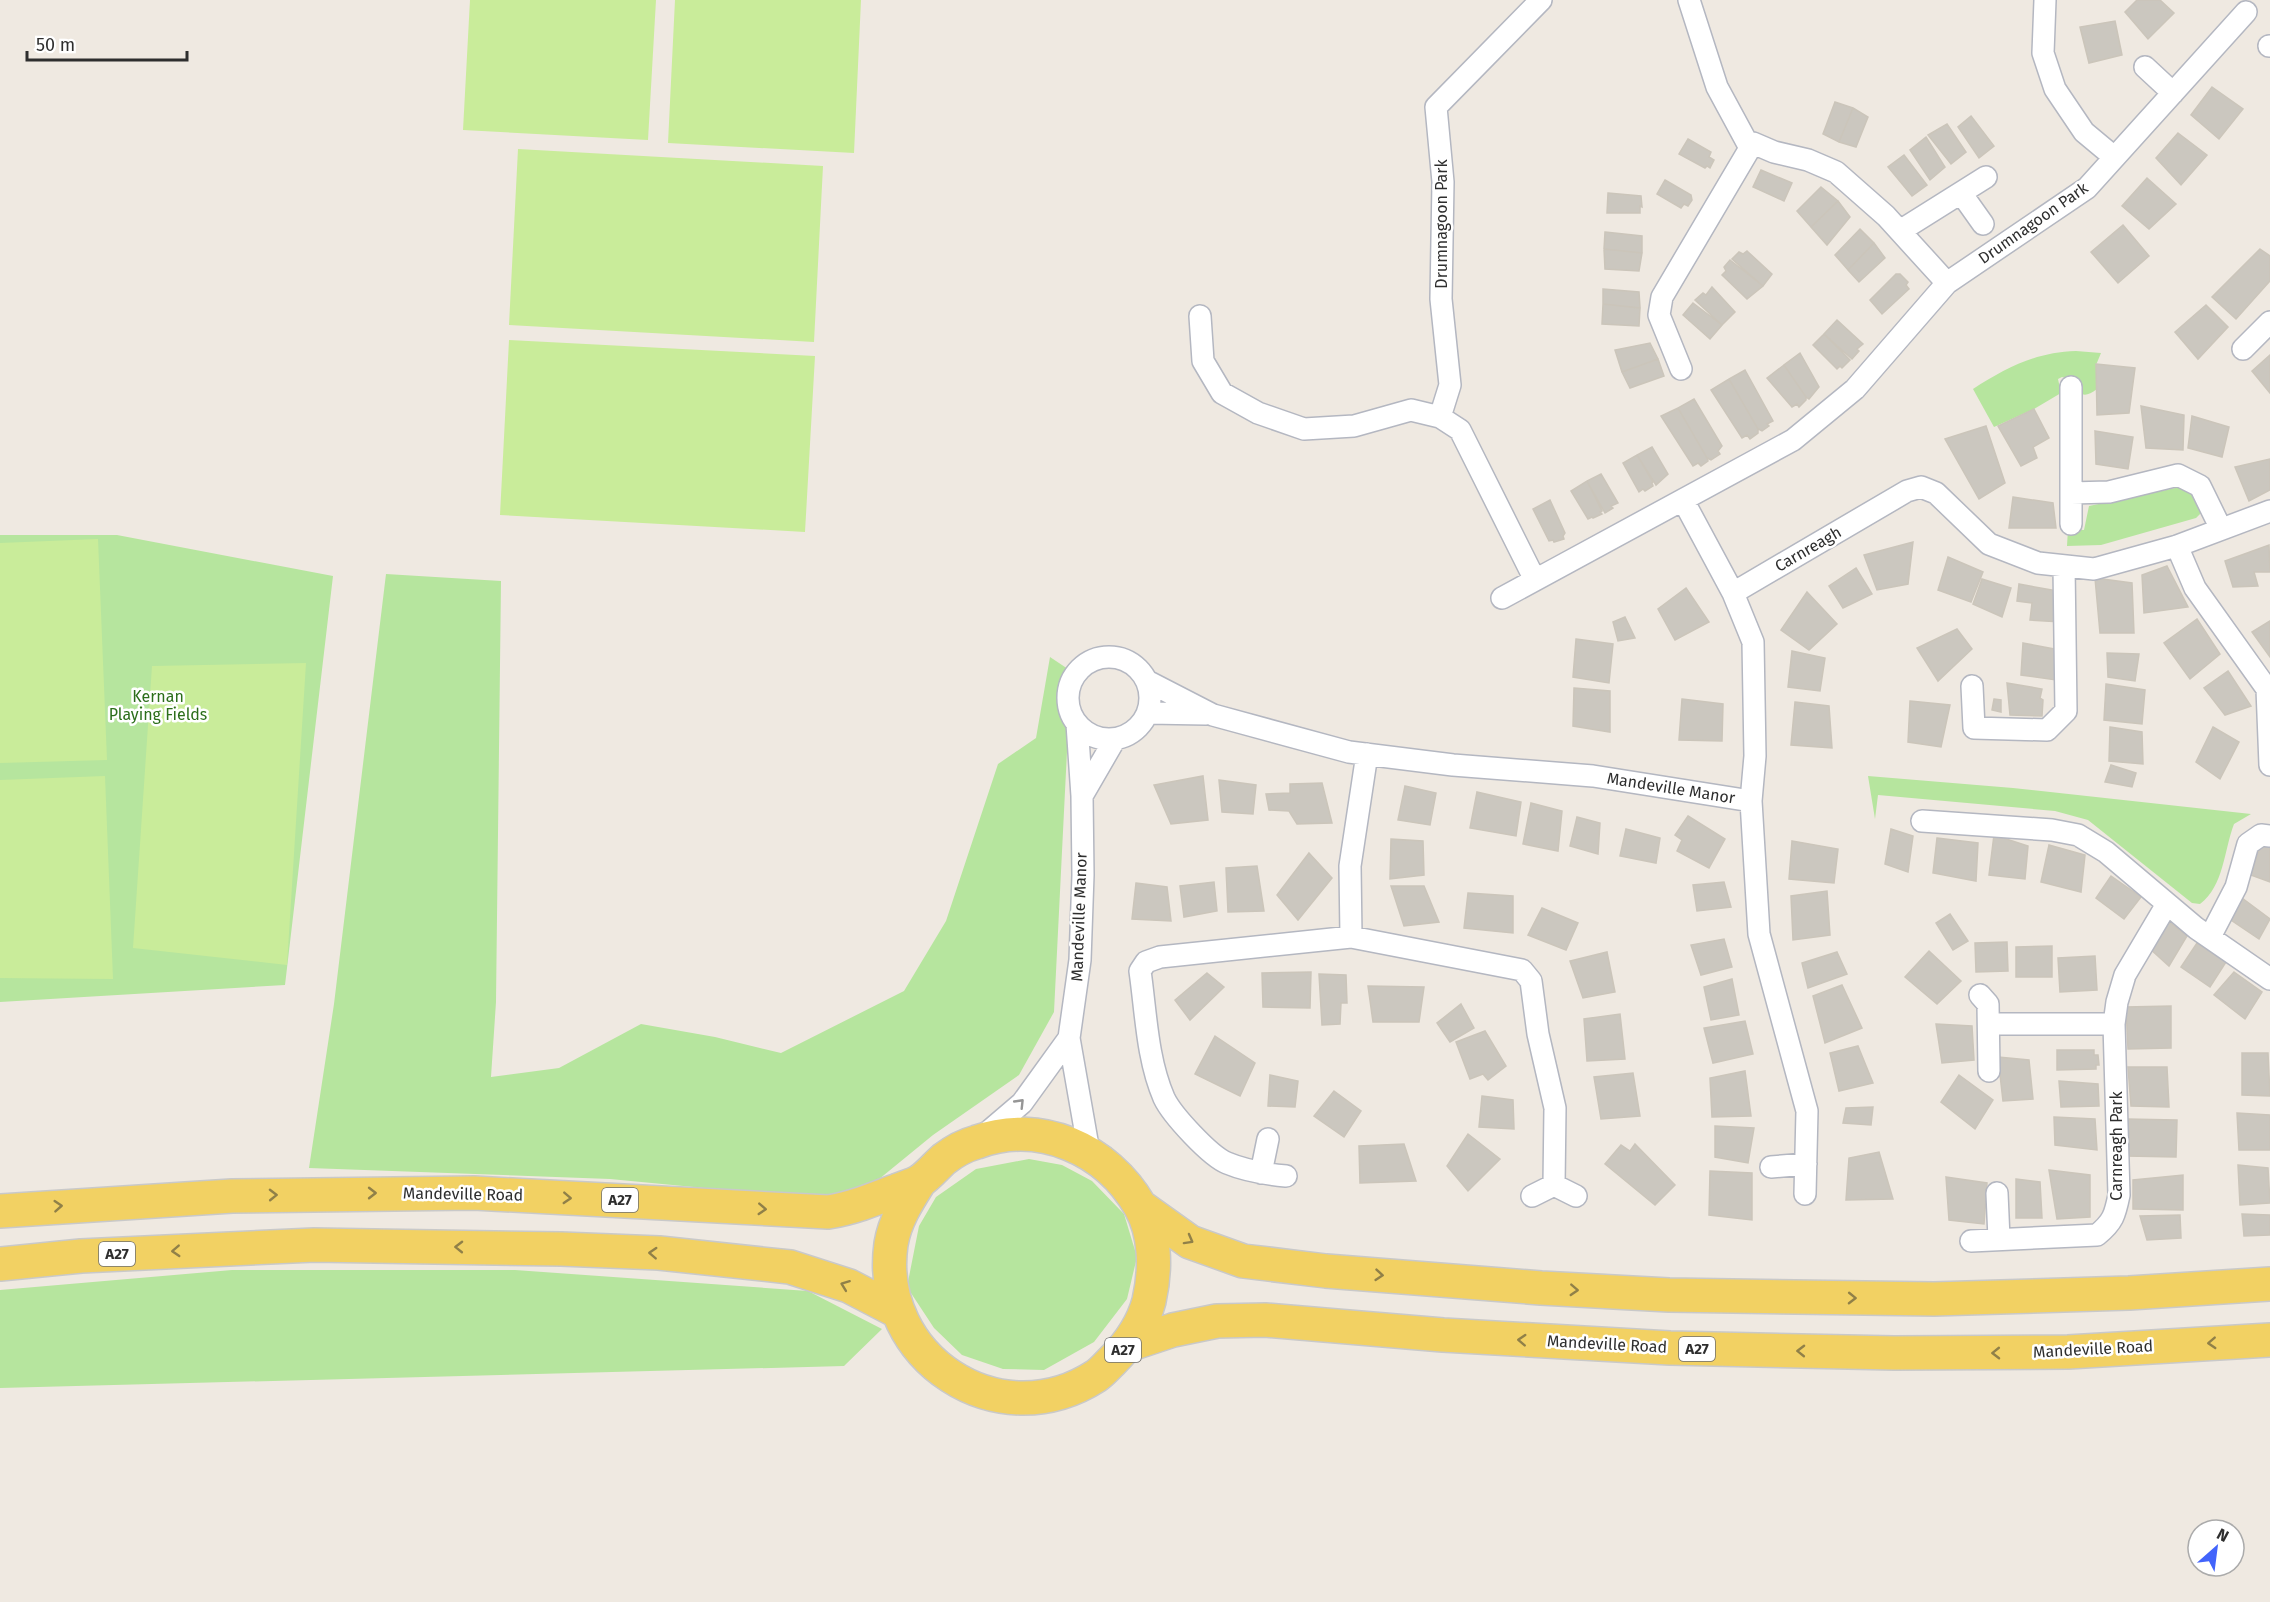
<svg xmlns="http://www.w3.org/2000/svg" width="2270" height="1602" font-family="'Fira Sans',sans-serif">
  <rect width="100%" height="100%" fill="#efe9e1"/>
  <!-- green -->
  <path fill="#b6e59e" d="M2076 351 2101 353 2096 365 2097 389C2082 401 2077 392 2068 379L2062 377 2058 379 2061 393 2034 409 1994 427 1973 389C2006 368 2036 352 2076 351Z
    M2185 486 2197 492 2202 512 2196 518 2101 545 2067 546 2068 529 2084 530 2089 506Z
    M0 535H117L333 576 285 985 0 1002Z
    M386 574 501 581 496 1002 491 1077 559 1068 641 1024 715 1037 781 1053 904 991 946 921 998 764 1036 738 1050 657 1071 671 1054 1012 1019 1075 933 1135 851 1202 610 1179 309 1168 334 1004Z
    M1868 776 2013 788 2251 814 2234 824C2224 850 2224 886 2200 904L2192 903 2088 820 2055 811 1878 795 1875 819Z
    M1029 1159 1062 1165 1092 1181 1124 1214 1137 1257 1127 1299 1094 1342 1044 1370 1003 1369 962 1355 934 1328 907 1287 919 1226 936 1197 976 1169Z
    M232 1270H515L808 1291 882 1329 844 1366 0 1388V1290Z"/>
  <!-- pitch -->
  <path fill="#c9ec9a" d="M470 0H656L648 140 463 130Z
    M675 0H861L854 153 668 143Z
    M518 149 823 166 814 342 509 325Z
    M509 340 815 356 805 532 500 515Z
    M98 539 107 760 0 763V543Z
    M306 663 287 965 133 948 152 666Z
    M105 776 113 979 0 978V780Z"/>
  <!-- building -->
  <path fill="#cbc7bf" stroke="#cbc5ba" stroke-width="1.5" d="M2137 0H2160L2174 13 2148 39 2125 12Z
    M2115 21 2122 55 2089 63 2080 27Z
    M2212 87 2243 109 2219 139 2191 115Z
    M1835 102 1853 108 1839 142 1823 134Z
    M1853 108 1868 117 1856 147 1839 142Z
    M1971 116 1994 146 1979 158 1958 127Z
    M1947 124 1966 152 1951 164 1928 135Z
    M2178 133 2207 155 2181 185 2156 158Z
    M1926 137 1945 167 1930 180 1910 150Z
    M1688 139 1711 152 1709 157 1714 160 1710 168 1707 166 1705 168 1679 154Z
    M1904 155 1927 185 1912 196 1888 167Z
    M1761 170 1792 183 1784 201 1753 187Z
    M2147 178 2176 204 2149 229 2122 206Z
    M1665 180 1691 195 1692 200 1688 206 1684 204 1681 208 1657 194Z
    M1821 187 1838 201 1811 227 1797 211Z
    M1608 193 1641 196 1642 207 1640 206V213H1607Z
    M1838 201 1850 217 1827 245 1811 227Z
    M2123 225 2149 256 2118 283 2091 252Z
    M1860 229 1874 243 1848 270 1835 255Z
    M1605 232 1642 236V253L1604 249Z
    M1874 243 1885 258 1859 282 1848 270Z
    M1604 249 1642 253 1639 271 1605 269Z
    M2260 249 2270 256V281L2236 319 2212 297Z
    M1747 251 1772 274 1763 286 1732 259 1739 252 1743 254Z
    M1730 260 1763 286 1747 299 1722 275 1726 271 1724 267Z
    M1896 274H1900L1908 282 1906 285 1909 289 1882 314 1870 300Z
    M1712 287 1735 312 1722 325 1695 300 1703 293 1706 295Z
    M1603 289 1639 292 1640 308 1603 304Z
    M1693 303 1722 325 1710 339 1683 315Z
    M1603 304 1640 308 1639 326 1602 324Z
    M2206 305 2228 327 2198 359 2175 332Z
    M1837 320 1863 344 1857 349 1859 351 1852 359 1824 334Z
    M1824 334 1850 360 1842 368 1840 366 1837 369 1813 345Z
    M1650 343 1658 359 1622 372 1615 350Z
    M1800 353 1819 387 1809 399 1806 397 1784 365Z
    M2270 355V393L2252 371Z
    M1658 359 1664 376 1630 388 1622 372Z
    M2096 364 2135 368 2129 413 2097 415Z
    M1784 365 1806 397V400L1799 407 1797 404 1792 407 1767 378Z
    M1745 370 1773 421 1767 424 1769 426 1762 431 1758 429 1729 379Z
    M1729 379 1758 429V433L1750 439 1747 435 1742 438 1711 390Z
    M1694 399 1722 446 1718 451 1720 454 1711 460 1707 458 1678 408Z
    M2141 406 2184 415 2183 450 2146 448Z
    M1678 408 1707 458 1708 461 1701 466 1698 463 1693 466 1661 416Z
    M2034 409 2049 438 2033 447 2037 458 2021 466 1998 426Z
    M2192 416 2229 427 2222 457 2188 448Z
    M1986 426 2005 483 1979 499 1945 439Z
    M2095 431 2133 437 2128 469 2096 464Z
    M1652 447 1668 474 1656 485 1637 455Z
    M1637 455 1653 482 1652 483 1653 486 1645 491 1643 489 1639 492 1623 463Z
    M2270 459V490L2249 501 2235 467Z
    M1601 474 1618 503 1611 506 1613 508 1605 513 1587 481Z
    M1587 481 1602 511 1600 512 1602 514 1593 518 1592 517 1588 519 1571 491Z
    M2013 497 2053 503 2056 528H2009Z
    M1550 500 1565 533 1563 536 1564 539 1554 542 1553 540 1549 541 1533 509Z
    M1913 542 1908 584 1877 590 1864 555Z
    M2269 545 2270 572H2254L2258 586 2233 587 2225 561Z
    M1948 557 1983 572 1971 602 1938 590Z
    M2167 566 2188 607 2144 613 2142 575Z
    M1856 568 1872 594 1843 608 1829 586Z
    M2095 578 2132 583 2134 633H2100Z
    M1982 579 2011 588 2002 617 1973 604Z
    M2019 584 2057 591 2061 622 2030 620 2032 603 2017 601Z
    M1686 588 1709 622 1675 640 1658 609Z
    M1807 592 1837 624 1809 650 1781 630Z
    M1625 617 1635 638 1618 641 1613 622Z
    M2197 619 2220 654 2190 679 2164 643Z
    M2270 621V657L2252 632Z
    M1957 629 1972 649 1938 681 1917 648Z
    M1576 639 1613 644 1609 683 1573 677Z
    M2023 643 2054 649 2056 680 2021 675Z
    M1792 651 1825 658 1820 691 1788 687Z
    M2107 653 2139 654 2135 681 2108 677Z
    M2228 671 2251 706 2225 715 2204 688Z
    M2007 683 2042 689 2040 698 2043 700 2042 716 2010 715Z
    M2106 684 2145 690 2142 724 2104 720Z
    M1574 688 1610 691V732L1573 726Z
    M1682 699 1723 704 1722 741 1679 740Z
    M1994 699 2001 700V712L1992 710Z
    M1910 701 1950 705 1941 747 1908 742Z
    M1795 702 1829 706 1832 748 1791 745Z
    M2110 727 2142 732 2143 764 2109 761Z
    M2213 727 2239 742 2220 779 2196 762Z
    M2111 765 2136 773 2132 787 2105 782Z
    M1203 776 1208 820 1171 824 1154 785Z
    M1219 780 1256 785 1253 814 1222 812Z
    M1322 783 1332 823 1297 824 1289 811 1269 810 1266 794 1290 793V784Z
    M1405 786 1436 793 1430 825 1398 820Z
    M1477 792 1521 802 1516 836 1470 828Z
    M1531 803 1562 811 1558 851 1523 844Z
    M1688 816 1725 839 1709 868 1677 851 1682 840 1675 835Z
    M1577 817 1600 823 1598 854 1570 846Z
    M1626 829 1660 838 1656 863 1620 856Z
    M1891 829 1913 836 1908 872 1885 864Z
    M1994 835 2028 846 2025 879 1989 875Z
    M1937 838 1978 843 1976 881 1933 873Z
    M1391 839 1423 841 1424 875 1390 879Z
    M2262 839 2270 843V882L2251 875Z
    M1792 841 1838 849 1834 883 1789 879Z
    M2049 845 2085 855 2081 892 2041 882Z
    M1309 853 1332 878 1298 920 1277 895Z
    M1257 866 1264 911 1228 912 1226 868Z
    M2111 876 2141 897 2124 919 2096 898Z
    M1214 882 1217 911 1184 917 1180 886Z
    M1724 882 1731 907 1697 911 1693 885Z
    M1136 883 1167 887 1171 921 1132 919Z
    M1391 886H1424L1439 922 1404 926Z
    M1827 891 1830 935 1793 940 1791 896Z
    M1468 893 1513 896V933L1464 928Z
    M2242 898 2270 919 2259 939 2228 918Z
    M1542 908 1578 923 1566 950 1528 935Z
    M1950 914 1968 941 1953 950 1936 923Z
    M2168 921 2187 936 2169 966 2149 948Z
    M1724 939 1732 967 1701 975 1691 945Z
    M2007 942 2008 971 1976 972 1975 943Z
    M2197 943 2226 962 2210 987 2181 967Z
    M2052 946V977H2016V947Z
    M1929 951 1961 981 1937 1004 1905 977Z
    M1607 952 1615 992 1583 998 1570 961Z
    M1837 952 1847 974 1808 988 1802 963Z
    M2095 956 2097 990 2060 992 2058 958Z
    M1311 972 1310 1008 1263 1007 1262 973Z
    M2234 972 2262 992 2245 1019 2214 995Z
    M1207 973 1224 987 1190 1020 1175 1000Z
    M1319 974 1346 975 1347 1003H1341L1340 1024 1322 1025Z
    M1732 979 1739 1015 1711 1020 1704 987Z
    M1842 985 1862 1028 1825 1043 1813 996Z
    M1368 986 1424 987 1419 1022H1373Z
    M1461 1004 1474 1028 1450 1042 1437 1023Z
    M2171 1006V1048L2128 1049 2126 1007Z
    M1620 1014 1625 1059 1587 1061 1584 1019Z
    M1745 1021 1753 1054 1713 1063 1704 1028Z
    M1936 1024 1972 1026 1974 1060 1942 1063Z
    M1485 1031 1506 1066 1488 1080 1483 1074 1470 1079 1456 1042Z
    M1215 1036 1255 1063 1240 1096 1195 1074Z
    M1858 1046 1873 1083 1839 1091 1830 1053Z
    M2057 1050H2094V1055H2098L2099 1065H2096V1069L2057 1070Z
    M2242 1053H2268L2270 1096 2242 1095Z
    M1998 1057 2029 1060 2033 1099 2003 1101Z
    M2128 1067H2167L2169 1107 2131 1106Z
    M1745 1071 1751 1116 1712 1117 1710 1078Z
    M1633 1073 1640 1116 1601 1119 1594 1077Z
    M1270 1075 1298 1081 1295 1107 1268 1106Z
    M1959 1075 1993 1100 1975 1129 1941 1102Z
    M2059 1081 2098 1084 2099 1106 2061 1107Z
    M1334 1091 1361 1111 1344 1137 1314 1116Z
    M1482 1096 1513 1100 1514 1129 1479 1127Z
    M1873 1107 1871 1125 1843 1123 1846 1108Z
    M2237 1113 2270 1115V1150H2239Z
    M2054 1117 2095 1119 2097 1150 2055 1145Z
    M2126 1119 2177 1120 2176 1157 2126 1156Z
    M1715 1126 1754 1128 1748 1163 1715 1157Z
    M1468 1134 1500 1159 1468 1191 1447 1166Z
    M1404 1144 1416 1181 1360 1183 1359 1146Z
    M1635 1144 1675 1185 1655 1205 1605 1164 1621 1145 1630 1151Z
    M1879 1152 1893 1199 1846 1200 1849 1158Z
    M2238 1165 2268 1168 2270 1203 2240 1205Z
    M2049 1170 2090 1175V1217L2057 1219Z
    M1710 1171 1752 1173V1220L1709 1215Z
    M2183 1175V1210L2133 1209V1180Z
    M1946 1177 1987 1183 1984 1224 1949 1220Z
    M2016 1179 2040 1182 2042 1218H2016Z
    M2242 1214 2270 1215V1235L2244 1236Z
    M2180 1215 2181 1238 2147 1240 2140 1216Z"/>
  <g fill="none" stroke-linecap="round" stroke-linejoin="round">
    <!-- minor casing -->
    <g stroke="#b4b7c1" stroke-width="24">
      <path id="minor" d="M1689 0 1717 87 1750 148
        M2045 0 2043 53 2055 89 2084 132 2114 157
        M2269 46H2270
        M2145 67 2173 93
        M1961 193 1983 224
        M1900 231 1986 177
        M1200 316 1203 361 1222 393 1258 413 1304 429 1354 426 1411 410 1440 417 1460 430 1535 580
        M2243 349 2270 322
        M1681 369 1659 315 1662 297 1753 143 1774 152 1808 160 1836 172 1886 216 1947 283
        M2071 387V524
        M1440 417 1450 385 1441 299 1443 182 1436 107 1541 0
        M2071 493 2109 492 2178 475 2200 486 2221 529
        M1683 500 1733 593 1753 642 1755 756 1751 801 1759 934 1807 1111 1805 1194
        M2177 546 2195 588 2267 689 2270 765
        M1733 593 1907 491 1921 487 1936 493 1989 544 2038 563 2094 569 2177 546 2270 511
        M1502 598 1793 440 1855 389 1947 283 2087 188 2246 12
        M1068 698a41 41 0 1 1 82 0a41 41 0 1 1-82 0Z
        M1147 681 1213 715 1349 752 1453 765 1593 776 1751 801
        M1972 686 1974 728 2047 730 2066 711 2064 566
        M1148 713 1206 714
        M1077 724 1082 796 1083 875 1080 960 1069 1038 1089 1152
        M1082 796 1115 739
        M1922 821 2052 830 2078 835 2106 852 2196 928 2270 979
        M1351 937 1350 866 1367 754
        M2210 937 2236 887 2248 844 2261 835 2270 836
        M1980 995 1988 1004 1989 1071
        M1990 1024H2114
        M981 1138 1022 1103 1069 1038
        M1771 1167 1806 1164
        M1261 1173 1268 1139
        M1286 1176C1266 1174 1246 1171 1227 1163 1210 1156 1172 1115 1164 1098 1147 1059 1146 1013 1140 971L1146 962 1160 957 1351 937 1522 970 1531 981 1538 1034 1555 1108 1554 1185
        M1997 1193 1999 1239
        M1532 1196 1554 1185 1576 1196
        M1971 1241 2097 1235C2113 1222 2115 1215 2119 1195L2114 1024 2117 1002 2125 975 2167 904"/>
    </g>
    <!-- primary casing -->
    <g stroke="#c9c9c9" stroke-width="36">
      <path id="primary" d="M1141 1207 1190 1242 1243 1261 1326 1271 1541 1288 1669 1295 1934 1299 2129 1293 2270 1284
        M0 1211 232 1196 474 1193 828 1212C853 1208 875 1199 898 1190 905 1187 914 1185 920 1181 929 1175 936 1166 944 1159 953 1152 966 1145 977 1142 1040 1119 1107 1149 1140 1206 1156 1234 1156 1270 1149 1301 1143 1324 1130 1343 1113 1360 1108 1365 1102 1372 1096 1376 999 1439 875 1358 891 1244 895 1220 908 1200 920 1181
        M0 1264 81 1256 314 1245 561 1249 659 1253 790 1267 849 1286 897 1311
        M1128 1345 1173 1330 1217 1321 1265 1320 1443 1335 1670 1348 1894 1353 2068 1352 2270 1340"/>
    </g>
    <!-- minor -->
    <use href="#minor" stroke="#fff" stroke-width="21"/>
    <!-- primary -->
    <use href="#primary" stroke="#f2d163" stroke-width="33"/>
  </g>
  <!-- one-way arrows -->
  <defs><path id="oneway-chevron" d="M-2-3.5L2.5 0L-2 3.5" fill="none" stroke-width="1.6" stroke-linecap="round" stroke-linejoin="round" transform="scale(1.5)"/></defs>
  <use stroke="#969696" href="#oneway-chevron" transform="translate(1020 1103) rotate(-46)"/>
  <g stroke="#908048">
    <use href="#oneway-chevron" transform="translate(372 1193)"/>
    <use href="#oneway-chevron" transform="translate(273 1195) rotate(-1)"/>
    <use href="#oneway-chevron" transform="translate(567 1198) rotate(3)"/>
    <use href="#oneway-chevron" transform="translate(58 1206) rotate(-4)"/>
    <use href="#oneway-chevron" transform="translate(762 1209) rotate(3)"/>
    <use href="#oneway-chevron" transform="translate(1189 1240) rotate(29)"/>
    <use href="#oneway-chevron" transform="translate(459 1247) rotate(-179)"/>
    <use href="#oneway-chevron" transform="translate(176 1251) rotate(177)"/>
    <use href="#oneway-chevron" transform="translate(653 1253) rotate(-177)"/>
    <use href="#oneway-chevron" transform="translate(1379 1275) rotate(5)"/>
    <use href="#oneway-chevron" transform="translate(845 1285) rotate(-159)"/>
    <use href="#oneway-chevron" transform="translate(1574 1290) rotate(3)"/>
    <use href="#oneway-chevron" transform="translate(1852 1298) rotate(1)"/>
    <use href="#oneway-chevron" transform="translate(1522 1340) rotate(-177)"/>
    <use href="#oneway-chevron" transform="translate(2212 1343) rotate(177)"/>
    <use href="#oneway-chevron" transform="translate(1801 1351) rotate(-179)"/>
    <use href="#oneway-chevron" transform="translate(1996 1353) rotate(179)"/>
  </g>
  <g text-anchor="middle" dominant-baseline="central" stroke-width="5" stroke-linejoin="round" paint-order="stroke">
    <!-- shield labels -->
    <g fill="#fff" stroke="#6d6d6d" stroke-width="1.5">
      <rect x="602" y="1188" width="36" height="24" rx="4.5"/>
      <rect x="99" y="1242" width="36" height="24" rx="4.5"/>
      <rect x="1679" y="1337" width="36" height="24" rx="4.5"/>
      <rect x="1105" y="1338" width="36" height="24" rx="4.5"/>
    </g>
    <g font-size="15" font-weight="bold" fill="#2e2e2e">
      <text x="620" y="1200">A27</text>
      <text x="117" y="1254">A27</text>
      <text x="1697" y="1349">A27</text>
      <text x="1123" y="1350">A27</text>
    </g>
    <!-- street labels -->
    <g font-size="16" fill="#2e2e2e" stroke="#fff">
      <text transform="translate(2033 223) rotate(-35)">Drumnagoon Park</text>
      <text transform="translate(1441 224) rotate(-90)">Drumnagoon Park</text>
      <text transform="translate(1808 549) rotate(-30)">Carnreagh</text>
      <text transform="translate(1671 788) rotate(9)">Mandeville Manor</text>
      <text transform="translate(1079 917) rotate(-88)">Mandeville Manor</text>
      <text transform="translate(2116 1146) rotate(-90)">Carnreagh Park</text>
      <text transform="translate(463 1194) rotate(1)">Mandeville Road</text>
      <text transform="translate(1607 1344) rotate(3)">Mandeville Road</text>
      <text transform="translate(2093 1349) rotate(-3)">Mandeville Road</text>
    </g>
    <!-- park labels -->
    <g font-size="16" fill="#2c6e1b" stroke="#fff">
      <text x="158" y="696">Kernan<tspan x="158" dy="18">Playing Fields</tspan></text>
    </g>
  </g>
  <!-- north arrow -->
  <g transform="translate(2216 1548) rotate(28)"><circle r="28" fill="#ffffff" stroke="#ababab" stroke-width="1.5"/>
  <path d="M0-4.5L10 22L0 15L-10 22Z" fill="#4264fb"/>
  <text y="-9" font-size="16" font-weight="bold" text-anchor="middle" fill="#2e2e2e">N</text>
  </g>
  <!-- scale -->
  <path d="M27 51v9h160v-9" fill="none" stroke="#2e2e2e" stroke-width="3"/>
  <text x="36" y="51" font-size="18" fill="#2e2e2e" stroke="#ffffff" stroke-width="4.5" paint-order="stroke">50 m</text>
</svg>
